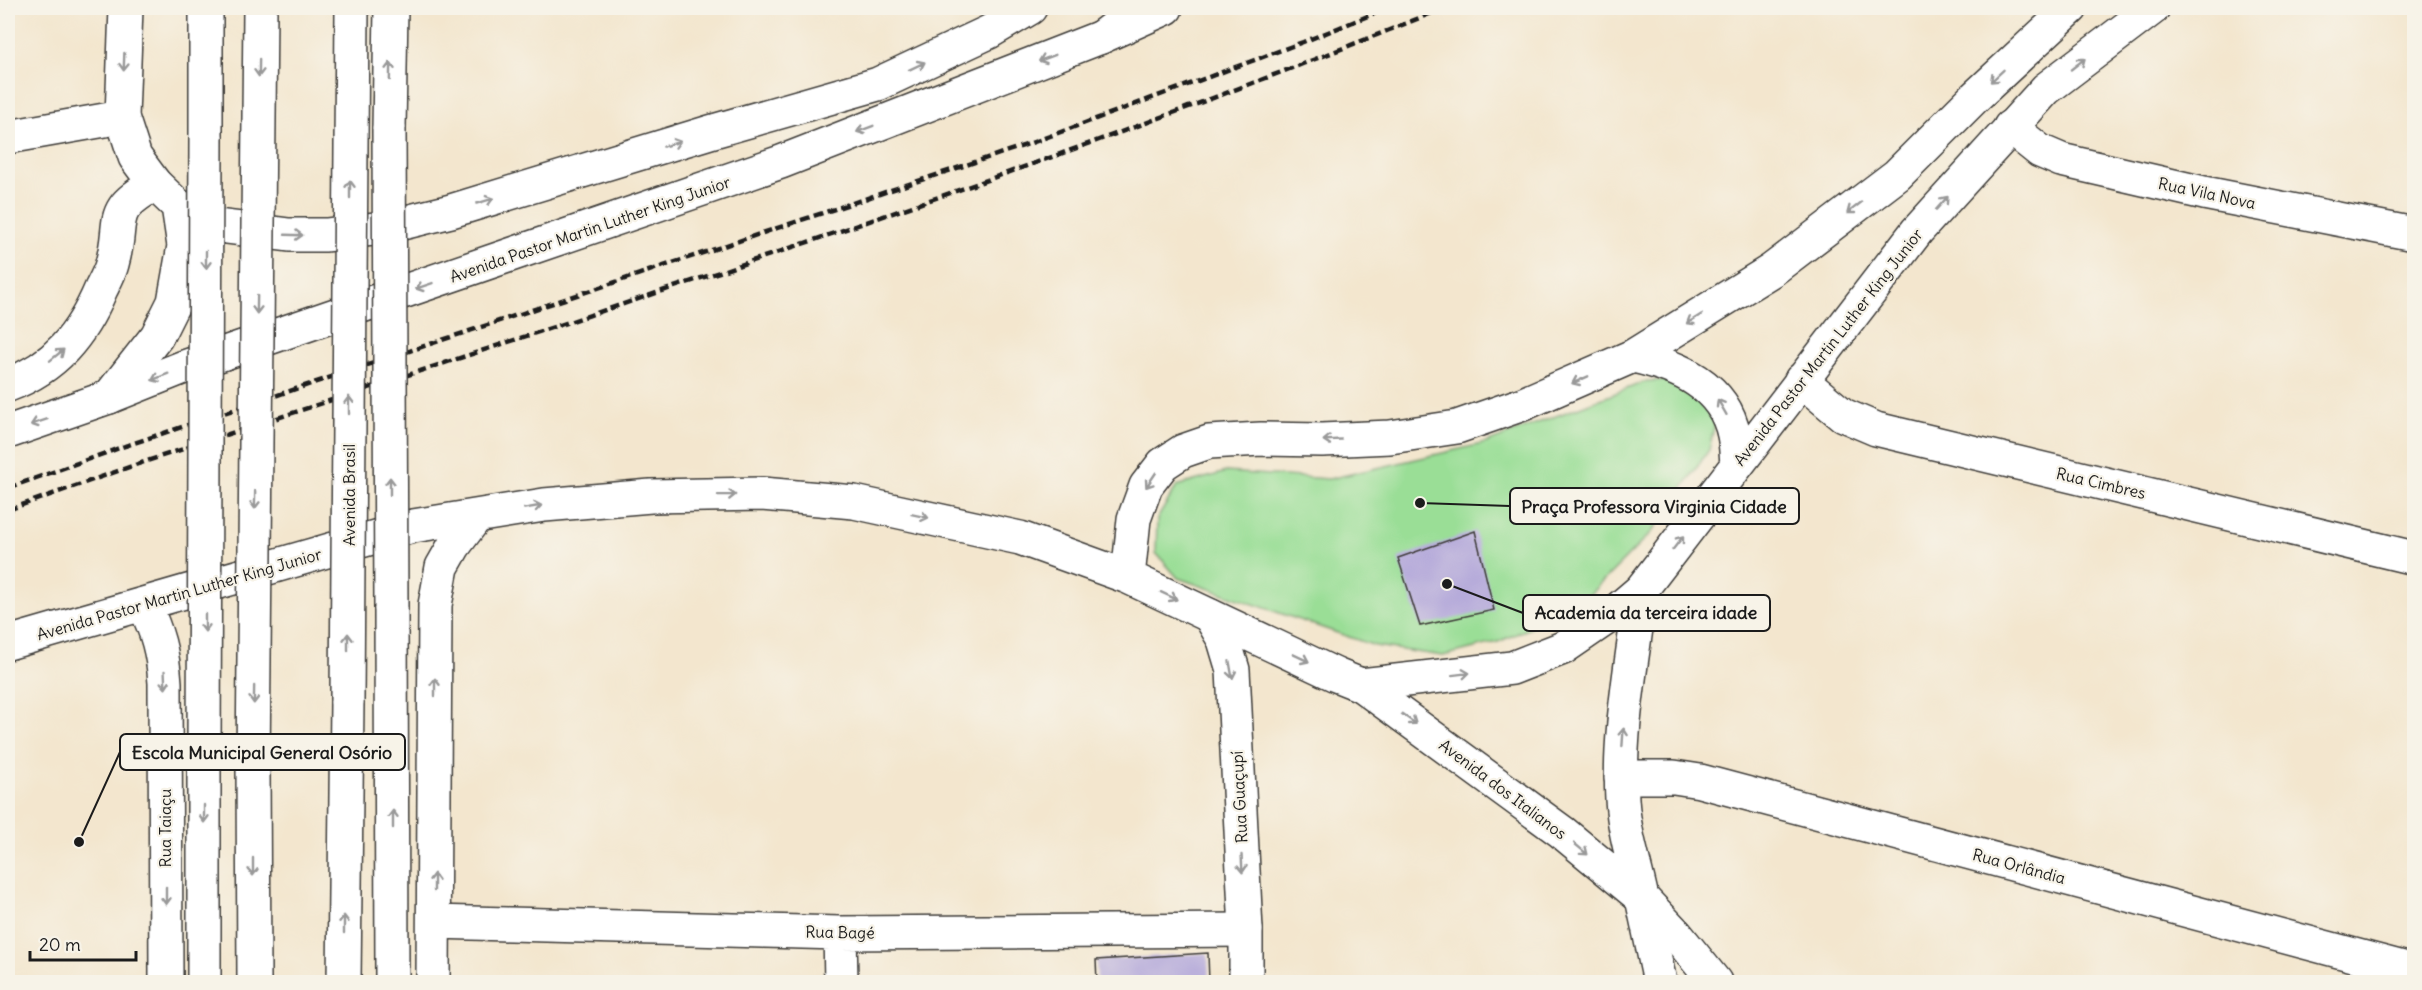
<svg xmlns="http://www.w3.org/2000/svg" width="2422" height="990" font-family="Delius,sans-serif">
  <rect width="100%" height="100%" fill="#f7f3e8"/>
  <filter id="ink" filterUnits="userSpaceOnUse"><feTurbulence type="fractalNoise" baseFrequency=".0167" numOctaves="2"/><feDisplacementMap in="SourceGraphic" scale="12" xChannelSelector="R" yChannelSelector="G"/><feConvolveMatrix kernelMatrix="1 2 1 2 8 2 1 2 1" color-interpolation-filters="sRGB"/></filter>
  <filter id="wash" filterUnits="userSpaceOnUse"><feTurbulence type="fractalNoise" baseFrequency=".008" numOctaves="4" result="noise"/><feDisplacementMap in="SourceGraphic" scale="24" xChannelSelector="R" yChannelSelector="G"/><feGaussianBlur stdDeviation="1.35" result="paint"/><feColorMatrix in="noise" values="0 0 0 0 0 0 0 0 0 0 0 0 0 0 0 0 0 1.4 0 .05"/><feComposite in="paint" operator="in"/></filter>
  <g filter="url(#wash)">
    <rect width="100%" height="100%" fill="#f3e6ce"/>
    <!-- green -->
    <path fill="#9ade96" stroke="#5b7d59" stroke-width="1.5" d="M1685 379 1718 410 1709 450 1652 532 1576 608 1498 642 1443 656 1375 646 1178 578 1156 553 1157 519 1177 486 1226 472 1329 479 1486 443 1647 381Z"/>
    <g id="blocks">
      <!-- building -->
      <path fill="#b6abda" d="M1475 531 1494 610 1420 626 1398 558Z
        M1208 953 1209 982H1097L1096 960Z"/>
    </g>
  </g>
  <g filter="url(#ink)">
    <use href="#blocks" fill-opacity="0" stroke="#3c3a37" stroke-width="1.5"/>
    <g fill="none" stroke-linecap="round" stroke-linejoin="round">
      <!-- minor casing -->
      <g stroke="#3c3a37" stroke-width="36">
        <path id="minor" d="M2010 127 2040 151 2061 160 2204 193 2414 234
          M8 137 122 117
          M1801 380 1843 415 1876 429 2414 558
          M8 385C55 367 81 336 101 289 105 281 110 272 112 264 125 219 105 212 155 184
          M1621 777H1674L1700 781 2414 971
          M434 922 840 933 1246 930
          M840 933 841 982"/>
      </g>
      <!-- tertiary casing -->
      <g stroke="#3c3a37" stroke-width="36">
        <path id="tertiary" d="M1210 616 1224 640 1233 670 1246 930V982
          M1642 898 1660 982"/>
      </g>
      <!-- secondary casing -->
      <g stroke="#3c3a37" stroke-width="36">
        <path id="secondary" d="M1641 590C1633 659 1618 729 1622 799 1624 833 1635 865 1642 898
          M1361 685 1562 832 1642 898 1676 934 1715 982"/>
      </g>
      <!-- primary casing -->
      <g stroke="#3c3a37" stroke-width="36">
        <path id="primary" d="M1633 356C1678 366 1724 385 1734 435 1736 444 1736 454 1737 463
          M8 432 109 397 184 367 781 162 1101 37 1166 8
          M1128 577 1134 519 1146 486 1163 464 1183 451 1209 442 1261 439 1322 440 1390 437 1457 427 1523 404 1633 356 1772 270 1897 175 1974 98 2071 8
          M144 604C157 632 163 652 165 683L166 982
          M8 643 413 526 544 505 651 496 762 494 854 502 1020 538 1128 577 1336 675 1361 685 1512 668 1563 648 1614 613 1641 590 1917 231 2046 89 2153 8
          M433 982 435 605 442 567 454 546 475 518"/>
      </g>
      <!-- trunk casing -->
      <g stroke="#3c3a37" stroke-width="36">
        <path id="trunk" d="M126 8 122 117 135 157 155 184 178 206 218 226 289 235H326L382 228 451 211 710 132 878 84 989 32 1030 8
          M1101 37 1139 8
          M389 129 391 8
          M206 138V8
          M109 397 157 336 174 302 184 246 178 206
          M391 608 392 982
          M204 982V756"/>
      </g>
      <!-- motorway casing -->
      <g stroke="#3c3a37" stroke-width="36">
        <path id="motorway" d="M253 766 254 982
          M344 982 347 701"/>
      </g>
      <!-- minor -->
      <use href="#minor" stroke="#fff" stroke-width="33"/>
      <!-- tertiary -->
      <use href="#tertiary" stroke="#fff" stroke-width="33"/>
      <!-- secondary -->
      <use href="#secondary" stroke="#fff" stroke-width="33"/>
      <!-- primary -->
      <use href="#primary" stroke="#fff" stroke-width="33"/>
      <!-- trunk -->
      <use href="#trunk" stroke="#fff" stroke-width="33"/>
      <!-- motorway -->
      <use href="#motorway" stroke="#fff" stroke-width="33"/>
      <!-- rail -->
      <path stroke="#1c1c1c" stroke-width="4.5" stroke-dasharray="9 4.5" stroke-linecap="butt" d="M8 488 125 446 1023 146 1303 42 1388 8
        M8 510 132 466C571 320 1015 182 1444 8"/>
      <!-- trunk-bridge casing -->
      <g stroke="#3c3a37" stroke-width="36" stroke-linecap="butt">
        <path id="trunk-bridge" d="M389 129 391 608
          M204 756 206 138"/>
      </g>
      <!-- motorway-bridge casing -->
      <g stroke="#3c3a37" stroke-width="36" stroke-linecap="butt">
        <path id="motorway-bridge" d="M347 701 352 8
          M253 766 260 9"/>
      </g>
      <!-- trunk-bridge -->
      <use href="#trunk-bridge" stroke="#fff" stroke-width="33"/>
      <!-- motorway-bridge -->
      <use href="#motorway-bridge" stroke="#fff" stroke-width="33"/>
    </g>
    <!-- one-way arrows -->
    <defs><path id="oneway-shaft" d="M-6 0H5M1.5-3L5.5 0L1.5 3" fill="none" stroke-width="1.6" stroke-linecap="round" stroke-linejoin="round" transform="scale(1.5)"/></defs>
    <g stroke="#999">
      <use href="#oneway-shaft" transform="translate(1047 58) rotate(159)"/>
      <use href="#oneway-shaft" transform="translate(124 62) rotate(92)"/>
      <use href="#oneway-shaft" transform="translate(2078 64) rotate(-38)"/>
      <use href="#oneway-shaft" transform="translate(917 66) rotate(-26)"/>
      <use href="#oneway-shaft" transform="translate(259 68) rotate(91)"/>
      <use href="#oneway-shaft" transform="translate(390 71) rotate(-89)"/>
      <use href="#oneway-shaft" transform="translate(1997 76) rotate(137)"/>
      <use href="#oneway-shaft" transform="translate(865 129) rotate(159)"/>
      <use href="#oneway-shaft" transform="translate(672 144) rotate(-17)"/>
      <use href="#oneway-shaft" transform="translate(350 189) rotate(-90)"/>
      <use href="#oneway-shaft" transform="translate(485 201) rotate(-17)"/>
      <use href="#oneway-shaft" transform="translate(1942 203) rotate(-48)"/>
      <use href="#oneway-shaft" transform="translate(1854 208) rotate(142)"/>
      <use href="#oneway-shaft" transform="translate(294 235) rotate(2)"/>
      <use href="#oneway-shaft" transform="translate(206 260) rotate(90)"/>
      <use href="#oneway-shaft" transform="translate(424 286) rotate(161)"/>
      <use href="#oneway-shaft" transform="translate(257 305) rotate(91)"/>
      <use href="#oneway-shaft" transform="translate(1694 319) rotate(148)"/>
      <use href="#oneway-shaft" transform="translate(57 355) rotate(-39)"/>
      <use href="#oneway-shaft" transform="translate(160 377) rotate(158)"/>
      <use href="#oneway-shaft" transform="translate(1580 380) rotate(156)"/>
      <use href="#oneway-shaft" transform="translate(349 405) rotate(-90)"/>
      <use href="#oneway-shaft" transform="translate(1722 407) rotate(-120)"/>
      <use href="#oneway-shaft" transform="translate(39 422) rotate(161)"/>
      <use href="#oneway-shaft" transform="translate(1332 440) rotate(177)"/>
      <use href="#oneway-shaft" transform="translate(1151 480) rotate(124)"/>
      <use href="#oneway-shaft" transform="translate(390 486) rotate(-90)"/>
      <use href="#oneway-shaft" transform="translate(727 495) rotate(-1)"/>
      <use href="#oneway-shaft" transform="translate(255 500) rotate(91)"/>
      <use href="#oneway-shaft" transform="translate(533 507) rotate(-10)"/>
      <use href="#oneway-shaft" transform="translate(920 516) rotate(12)"/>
      <use href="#oneway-shaft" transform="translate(1678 543) rotate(-52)"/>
      <use href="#oneway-shaft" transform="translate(1169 596) rotate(25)"/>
      <use href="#oneway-shaft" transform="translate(205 623) rotate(90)"/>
      <use href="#oneway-shaft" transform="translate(348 642) rotate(-90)"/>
      <use href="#oneway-shaft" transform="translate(1301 658) rotate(25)"/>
      <use href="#oneway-shaft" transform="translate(1231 670) rotate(80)"/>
      <use href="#oneway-shaft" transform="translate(1461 674) rotate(-7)"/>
      <use href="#oneway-shaft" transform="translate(165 680) rotate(87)"/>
      <use href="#oneway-shaft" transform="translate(435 687) rotate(-90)"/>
      <use href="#oneway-shaft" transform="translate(254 695) rotate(91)"/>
      <use href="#oneway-shaft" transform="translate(1409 719) rotate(36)"/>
      <use href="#oneway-shaft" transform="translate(1623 737) rotate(-86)"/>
      <use href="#oneway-shaft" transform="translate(204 814) rotate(90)"/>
      <use href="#oneway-shaft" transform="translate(393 819) rotate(-90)"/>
      <use href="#oneway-shaft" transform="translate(1581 849) rotate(40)"/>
      <use href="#oneway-shaft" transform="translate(1242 864) rotate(87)"/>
      <use href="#oneway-shaft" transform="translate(253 867) rotate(90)"/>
      <use href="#oneway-shaft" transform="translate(434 882) rotate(-90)"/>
      <use href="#oneway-shaft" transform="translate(166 896) rotate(90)"/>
      <use href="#oneway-shaft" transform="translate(344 924) rotate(-90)"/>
    </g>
  </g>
  <g text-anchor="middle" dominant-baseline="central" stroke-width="4.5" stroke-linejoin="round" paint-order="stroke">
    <!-- street labels -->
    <g font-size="16" fill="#1c1c1c" stroke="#f7f3e8">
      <text transform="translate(2207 193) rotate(12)">Rua Vila Nova</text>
      <text transform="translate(590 229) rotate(-19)">Avenida Pastor Martin Luther King Junior</text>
      <text transform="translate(1828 347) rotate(-52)">Avenida Pastor Martin Luther King Junior</text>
      <text transform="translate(2101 483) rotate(13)">Rua Cimbres</text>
      <text transform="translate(349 495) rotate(-90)">Avenida Brasil</text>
      <text transform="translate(179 594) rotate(-16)">Avenida Pastor Martin Luther King Junior</text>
      <text transform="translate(1503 789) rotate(37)">Avenida dos Italianos</text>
      <text transform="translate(1239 797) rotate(-93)">Rua Guaçupí</text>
      <text transform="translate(165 828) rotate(-90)">Rua Taiaçu</text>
      <text transform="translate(2019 866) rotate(15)">Rua Orlândia</text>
      <text transform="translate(840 932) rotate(1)">Rua Bagé</text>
    </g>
  </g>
  <!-- callouts -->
  <path fill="none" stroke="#1c1c1c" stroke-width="2" d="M1420 503L1510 506M1447 584L1523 613M79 842L120 752"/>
  <g fill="#1c1c1c" stroke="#f7f3e8" stroke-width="2">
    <circle cx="1420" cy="503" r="6"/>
    <circle cx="1447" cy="584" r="6"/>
    <circle cx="79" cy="842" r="6"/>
  </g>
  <g fill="#f7f3e8" stroke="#1c1c1c" stroke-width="2">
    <rect x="1510" y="488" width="289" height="36" rx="6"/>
    <rect x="1523" y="595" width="247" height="36" rx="6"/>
    <rect x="120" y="734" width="285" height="36" rx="6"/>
  </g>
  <g font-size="18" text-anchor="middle" font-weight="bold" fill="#1c1c1c">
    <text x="1654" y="513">Praça Professora Virginia Cidade</text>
    <text x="1646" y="619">Academia da terceira idade</text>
    <text x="262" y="759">Escola Municipal General Osório</text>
  </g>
  <!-- margin -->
  <rect width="2422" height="990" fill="none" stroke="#f7f3e8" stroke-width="30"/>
  <!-- scale -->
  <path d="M30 951v9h106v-9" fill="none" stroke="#1c1c1c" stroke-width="3"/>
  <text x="39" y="951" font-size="18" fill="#1c1c1c" stroke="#f7f3e8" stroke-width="4.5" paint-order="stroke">20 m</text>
</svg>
